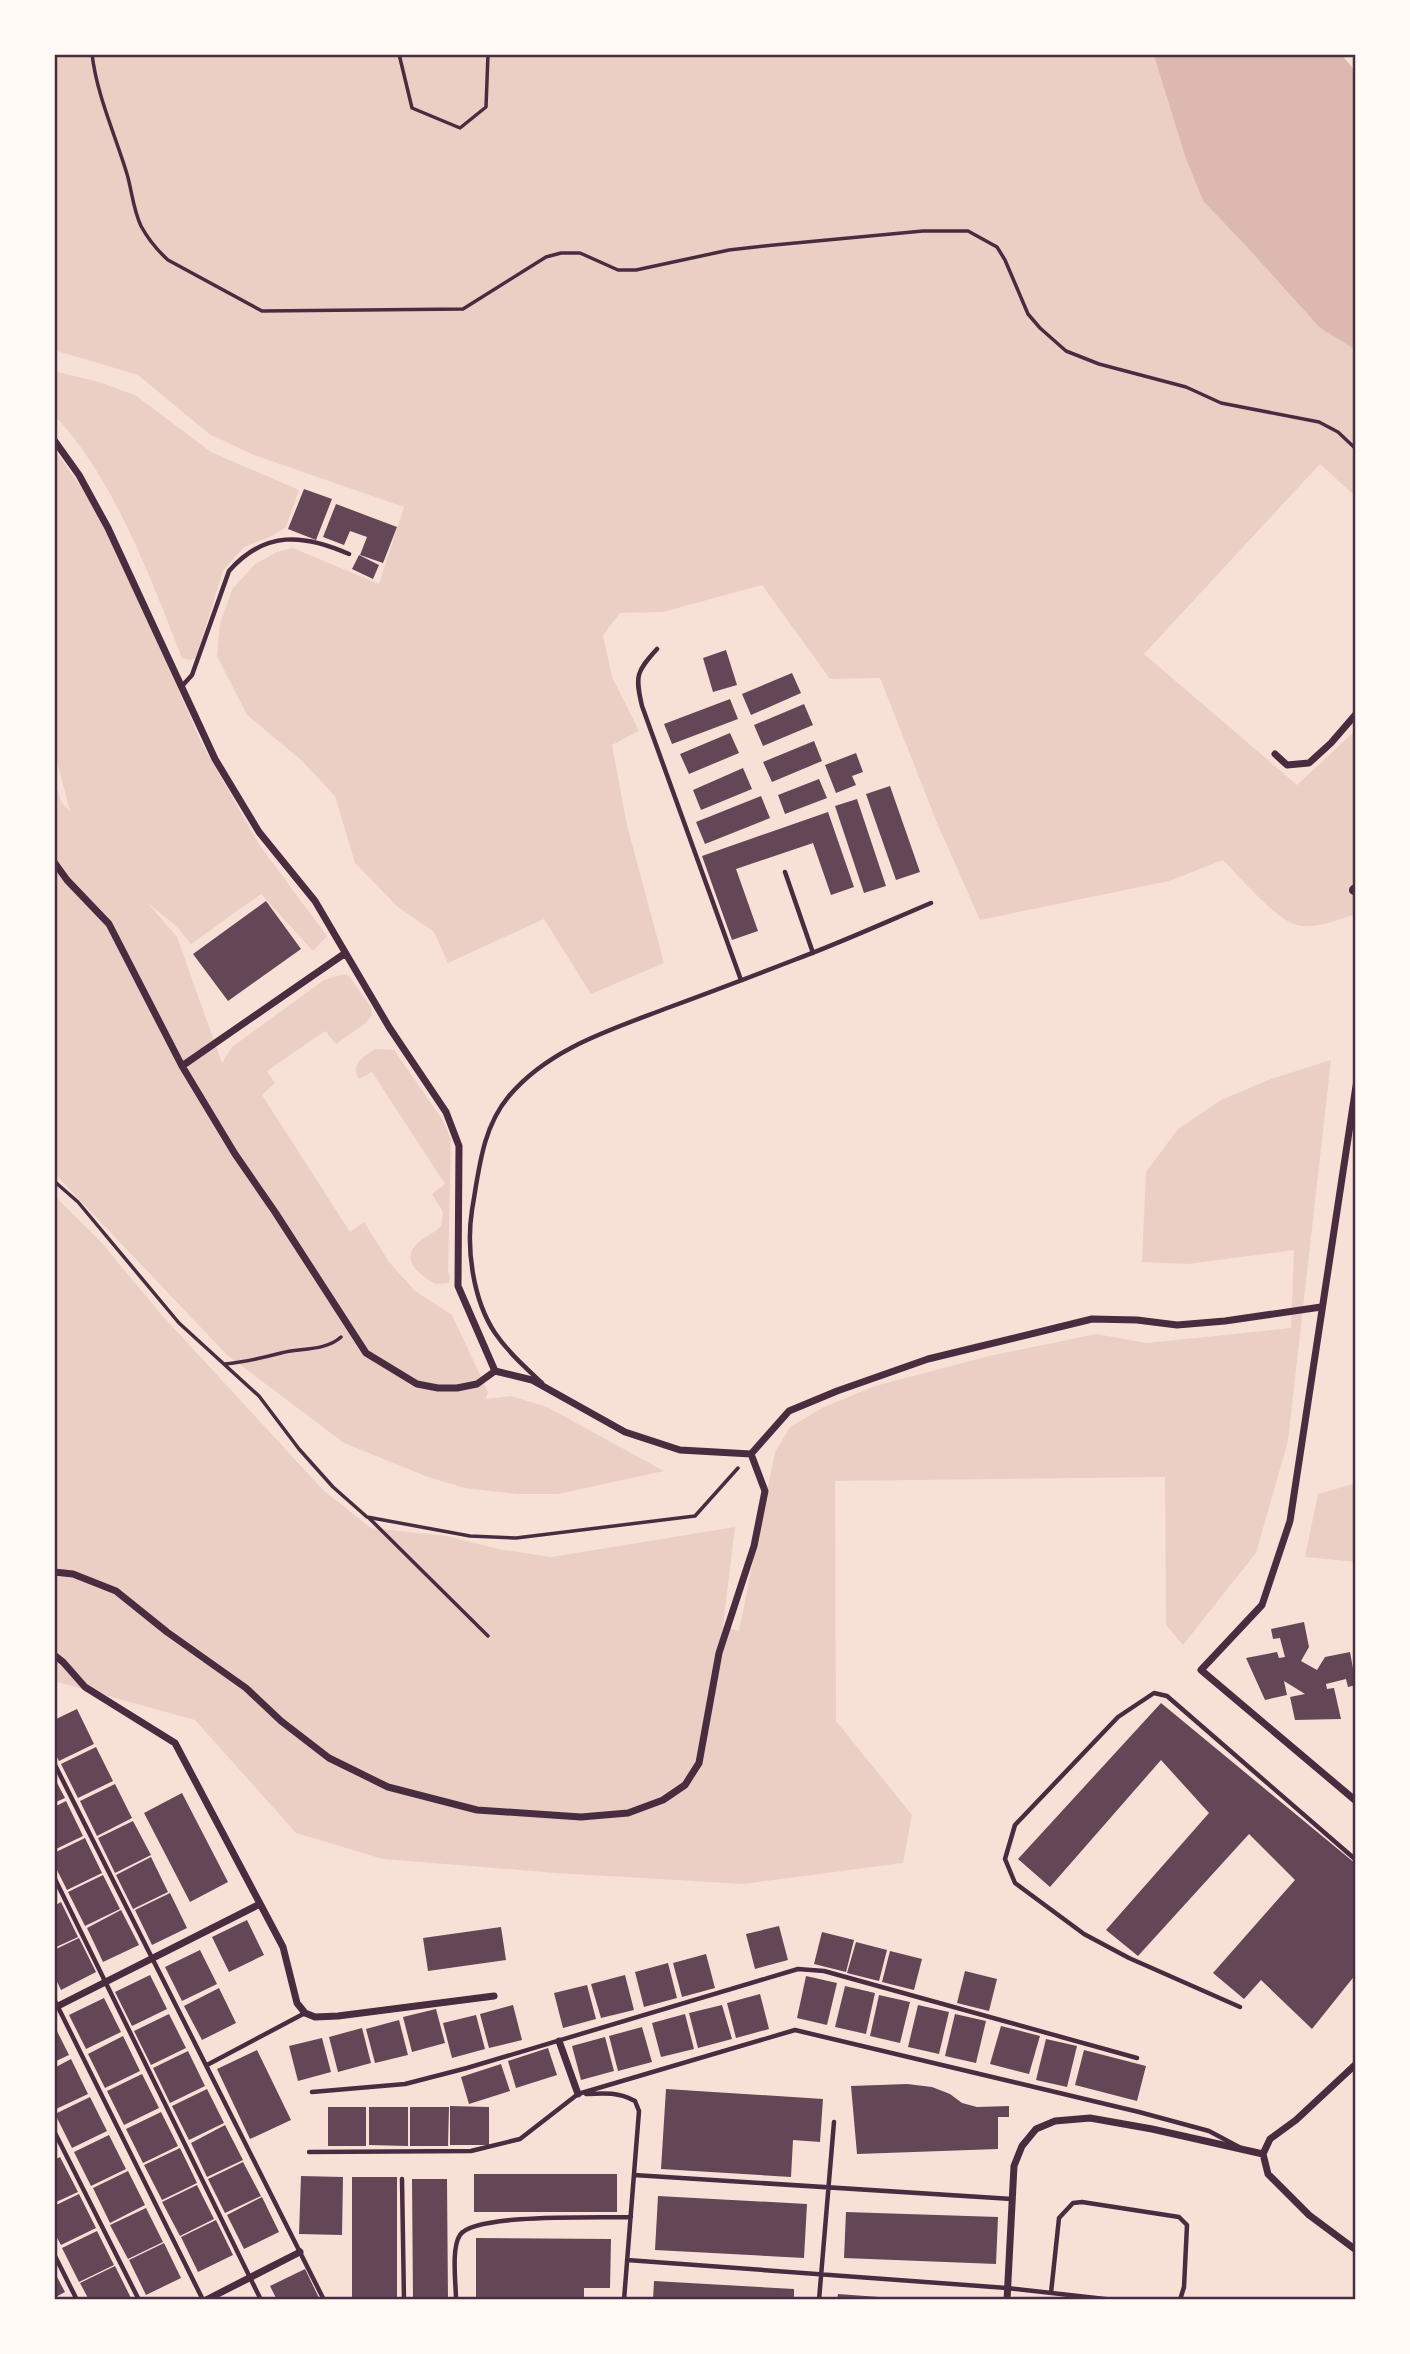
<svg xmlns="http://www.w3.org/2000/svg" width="1410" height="2354" font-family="'Noto Sans',sans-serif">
  <rect width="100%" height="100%" fill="#f7e1d7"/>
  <!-- green -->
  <path fill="#ebcfc5" d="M54 54H1156L1155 59 1184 152 1203 201 1247 247 1320 328 1356 350V497L1320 464 1144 654 1297 785 1356 730V914C1339 919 1314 930 1297 925 1275 919 1240 877 1223 860L1169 881 980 920 937 823 880 678 830 679 762 585 663 612 620 613 603 635 612 677 639 731 612 745 627 825 664 963 591 994 544 919 448 963 434 932 398 907 355 863 335 796 301 760 247 715 217 656 220 623 233 588 255 564 277 552 293 548 379 584 404 507 254 455 209 434 138 375 54 350Z
    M54 371 99 382 135 395 211 452 299 490 286 527 272 536 244 547 223 571 196 658 190 660 182 658C151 579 113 476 54 415Z
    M54 449 88 497 109 538 141 604 201 742 260 846 327 936 313 951 261 894 191 944 176 926 147 902 177 937 222 1063 232 1047 324 980 344 974 349 976 371 1007 372 1015 366 1023 336 1044 325 1031 267 1071 275 1083 262 1095 350 1232 364 1222 389 1262 415 1291 452 1315 488 1392 486 1399 511 1396 547 1407 664 1471 558 1494H516L465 1488 428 1477 344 1443 227 1355 54 1173V780L62 803 70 811 56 758 54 739Z
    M376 1049 394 1050 442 1119 451 1139 448 1272 450 1278 449 1283 435 1284C423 1277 401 1262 415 1246 422 1237 434 1234 441 1226L443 1212 432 1194 445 1184 372 1072 359 1079C349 1065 364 1055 376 1049Z
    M1331 1060 1288 1441 1256 1553 1183 1645 1166 1625 1165 1477 835 1481 836 1721 912 1815 903 1863 744 1884 556 1873 383 1859 296 1833 195 1720 54 1681V1195L101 1242 160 1313 324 1491 371 1528 447 1536 498 1549 551 1557 735 1527 723 1626 739 1631 775 1452 790 1427 824 1407 875 1386 989 1356 1096 1334 1147 1343 1291 1328 1294 1250 1188 1264 1142 1262 1146 1172 1178 1129 1221 1100 1271 1079Z
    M1356 1483V1562L1305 1557 1318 1494Z"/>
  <!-- water -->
  <path fill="#dcb8b0" d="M1156 54H1341L1356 72V350L1320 328 1247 247 1203 201 1185 156 1155 59Z"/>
  <!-- building -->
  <path fill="#644757" d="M304 489 332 499 316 540 288 529Z
    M336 504 397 527 383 563 360 555 367 537 350 531 344 545 323 537Z
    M359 555 379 565 373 579 352 569Z
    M726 650 737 685 713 692 703 658Z
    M792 673 801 693 751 715 742 694Z
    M730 699 738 719 672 744 664 724Z
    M804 704 813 725 763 746 754 725Z
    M730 733 739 753 689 774 680 754Z
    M814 741 822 761 772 782 763 762Z
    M856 753 863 772 852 776 856 785 836 793 825 765Z
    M743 768 752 789 701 810 693 790Z
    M819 779 827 798 785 814 778 795Z
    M890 786 920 872 896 880 866 794Z
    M761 796 770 818 705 844 696 822Z
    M857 799 886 886 864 893 835 806Z
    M828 812 854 887 831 895 813 843 736 869 758 931 732 940 702 856Z
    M266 901 301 949 228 1001 193 954Z
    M1304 1622 1309 1647 1301 1661 1317 1670 1325 1657 1350 1652 1356 1685 1348 1687 1346 1679 1326 1684 1327 1689 1334 1688 1341 1719 1295 1720 1290 1697 1305 1694 1284 1681 1287 1695 1265 1700 1246 1658 1277 1652 1279 1658 1285 1657 1280 1638 1273 1639 1271 1629Z
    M1161 1703 1356 1864V1974L1312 2029 1261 1980 1244 1999 1213 1973 1295 1880 1249 1834 1138 1956 1106 1930 1209 1813 1161 1760 1050 1887 1018 1859Z
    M77 1709 94 1744 59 1761 54 1751V1720Z
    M96 1747 113 1781 78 1798 61 1764Z
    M54 1777 65 1798 54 1803Z
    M115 1784 132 1818 97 1836 80 1801Z
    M182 1793 228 1882 190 1902 144 1813Z
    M66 1801 83 1836 54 1850V1807Z
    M133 1821 151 1855 115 1873 98 1838Z
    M85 1838 102 1873 67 1890 54 1864V1853Z
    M151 1857 168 1892 133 1909 116 1875Z
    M103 1875 120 1909 85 1926 68 1892Z
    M170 1893 187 1928 152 1945 135 1910Z
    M61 1902 78 1937 54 1948V1906Z
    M121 1910 139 1945 103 1962 87 1928Z
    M247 1920 264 1955 229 1972 212 1937Z
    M779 1926 788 1960 755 1969 746 1934Z
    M501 1927 506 1960 428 1971 423 1938Z
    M822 1932 854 1940 846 1972 814 1964Z
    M79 1938 96 1972 61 1990 54 1975V1950Z
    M856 1942 887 1950 879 1981 847 1973Z
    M200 1950 217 1984 182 2001 165 1967Z
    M890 1951 922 1959 914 1990 882 1982Z
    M706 1954 715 1988 682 1997 673 1963Z
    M668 1963 677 1998 644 2007 635 1972Z
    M965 1971 997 1979 989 2011 957 2003Z
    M150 1975 167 2009 132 2026 115 1992Z
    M625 1975 634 2010 601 2018 591 1984Z
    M806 1976 837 1983 827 2025 797 2018Z
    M587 1985 596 2019 563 2028 554 1993Z
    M845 1986 875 1993 866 2034 835 2027Z
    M219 1988 236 2023 202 2040 184 2006Z
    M760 1994 769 2029 736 2038 727 2003Z
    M879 1995 910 2002 900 2043 870 2036Z
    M104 1998 121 2032 86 2049 69 2015Z
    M513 2005 522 2040 489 2048 480 2014Z
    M722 2005 732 2039 698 2048 689 2013Z
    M918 2005 949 2012 939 2054 908 2047Z
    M436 2009 445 2043 412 2052 403 2017Z
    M169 2014 186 2048 151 2065 134 2031Z
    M685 2014 694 2049 661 2057 652 2023Z
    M955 2014 986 2021 976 2063 945 2056Z
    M476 2015 485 2049 452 2058 443 2023Z
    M399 2020 408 2055 375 2063 366 2029Z
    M54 2025 69 2055 54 2062Z
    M1001 2026 1040 2036 1029 2074 990 2064Z
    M642 2027 652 2062 618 2071 609 2036Z
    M362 2028 371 2063 338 2072 329 2037Z
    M123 2036 140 2071 105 2088 88 2054Z
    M605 2037 614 2071 581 2080 572 2046Z
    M322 2038 331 2072 298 2081 289 2046Z
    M1046 2039 1077 2046 1067 2087 1036 2080Z
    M548 2048 557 2075 516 2088 508 2061Z
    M257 2050 291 2120 250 2139 217 2069Z
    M1084 2050 1146 2066 1137 2101 1075 2085Z
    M188 2051 205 2086 170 2103 153 2068Z
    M71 2059 88 2094 54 2110V2068Z
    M501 2064 510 2091 469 2104 461 2077Z
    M142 2074 159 2108 124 2125 107 2091Z
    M907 2084 932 2087 950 2094 962 2103 977 2107 1009 2106V2117H998V2149L857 2154 851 2086Z
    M207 2089 224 2123 189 2140 172 2106Z
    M666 2089 823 2099 820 2142 793 2140 791 2177 661 2169Z
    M90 2097 107 2131 72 2148 55 2114Z
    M450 2106 489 2107V2145H450Z
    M328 2107H366V2146H328Z
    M369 2107H408V2146L369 2145Z
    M410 2107H449L448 2146H410Z
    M161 2112 178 2146 143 2163 126 2129Z
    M225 2125 243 2160 207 2177 191 2143Z
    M109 2135 126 2169 91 2186 74 2152Z
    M180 2148 197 2183 162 2200 144 2165Z
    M60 2157 78 2192 54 2203V2160Z
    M243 2162 261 2196 225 2213 208 2179Z
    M128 2171 145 2205 110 2223 93 2188Z
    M474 2174H617V2212H474Z
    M301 2176 343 2177 342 2235 299 2234Z
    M352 2177H397V2300H352Z
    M412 2179H447L448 2300H413Z
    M197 2185 214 2219 180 2236 162 2202Z
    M79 2194 96 2228 61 2245 54 2232V2206Z
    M658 2196 807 2204 804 2258 655 2250Z
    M262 2197 279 2232 244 2249 227 2215Z
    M146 2208 163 2242 128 2259 110 2225Z
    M846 2212 998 2217 996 2264 844 2258Z
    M216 2220 233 2255 198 2272 181 2237Z
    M97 2231 114 2265 79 2282 62 2248Z
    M476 2238 611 2239 610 2288H584V2300H476Z
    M164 2243 181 2278 146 2295 129 2260Z
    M115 2266 132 2300H89L80 2283Z
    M305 2269 320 2300H277L270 2286Z
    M54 2271 65 2292 54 2298Z
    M654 2281 794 2289V2300H653Z
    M838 2294 893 2298V2300H837Z"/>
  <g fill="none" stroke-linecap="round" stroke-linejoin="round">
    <!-- path -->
    <path stroke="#4a2c40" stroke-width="3.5" d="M92 54C97 96 115 134 127 174 132 191 133 209 141 226 148 239 157 250 168 260L262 311 463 309 546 257 561 253H580L618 270H636L729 250 774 245 923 231H968L997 247 1005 260 1028 314 1040 328 1066 351 1099 364 1186 387 1221 403 1319 422 1338 432 1356 449
      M399 54 412 108 460 128 486 107 488 54
      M54 1181 78 1202 179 1323 259 1396 299 1449 333 1487 367 1517 470 1536 516 1538 695 1516 738 1468
      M225 1364C245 1362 262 1358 281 1353 300 1348 326 1351 341 1337
      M369 1518 488 1636"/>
    <!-- service -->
    <path stroke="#4a2c40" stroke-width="4.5" d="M657 649C636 672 635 676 642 706L741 980
      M182 686 192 675 229 571C265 530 304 534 349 554
      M785 872 813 953
      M542 1383C525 1367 508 1352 495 1333 473 1300 466 1249 472 1210 479 1170 482 1128 509 1096 549 1048 613 1029 670 1007 711 992 753 976 794 960 840 943 886 922 931 903
      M54 1763 324 2300
      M54 1877 261 2300
      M54 1999 203 2300
      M1240 2007 1129 1958 1084 1934 1015 1883 1005 1859 1015 1825 1118 1717 1154 1693 1167 1696 1356 1860
      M207 2065 305 2013
      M312 2092 405 2084 467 2068 798 1969 824 1971 1137 2058
      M586 2094C605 2093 618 2092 635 2101L639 2111 624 2300
      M54 2131 139 2300
      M309 2152 471 2151 520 2139 578 2094 795 2030 1139 2112 1209 2131 1239 2147
      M634 2175 1012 2199
      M402 2179 404 2300
      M54 2254 77 2300
      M627 2260 1007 2288 1114 2300
      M1051 2293 1059 2218 1073 2203 1082 2202 1179 2217 1187 2225 1184 2287 1180 2300
      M456 2300C456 2284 451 2248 460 2235 474 2213 601 2218 631 2217
      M819 2300 834 2122"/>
    <!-- minor -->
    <path stroke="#4a2c40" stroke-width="7" d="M54 440 79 475 108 528 215 759 259 832 315 901 389 1027 446 1112 459 1146 458 1286 495 1371
      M1275 754 1287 765 1309 763 1331 743 1356 714
      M54 862 67 880 109 924 182 1066 235 1154 275 1212 366 1353 417 1384 438 1388H457L477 1384 495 1371 532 1380 625 1432 680 1450 751 1454 789 1411 837 1391 928 1359 1092 1319 1137 1320 1177 1325 1225 1321 1321 1307
      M182 1066 344 954
      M1356 1086 1290 1521 1262 1605 1201 1670 1356 1801
      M54 1572 73 1574 116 1591 167 1632 246 1688 281 1721 329 1758 388 1787 477 1810 581 1817 628 1813 663 1800 685 1785 699 1763 719 1653 754 1546 765 1491 751 1454
      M54 1655 63 1662 85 1687 175 1743 283 1947 297 2003 305 2013 315 2017 338 2016 494 1996
      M54 2008 260 1904
      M559 2041 578 2094
      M1356 2064 1296 2120 1270 2139 1263 2154 1268 2174 1309 2215 1356 2250
      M206 2300 300 2252
      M1007 2300 1014 2166 1022 2146 1036 2129 1055 2121 1090 2118 1152 2129 1263 2154"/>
    <!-- tertiary -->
    <path stroke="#4a2c40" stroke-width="10" d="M1354 890 1356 889"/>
  </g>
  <!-- border -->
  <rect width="1410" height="2354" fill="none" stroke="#fffaf5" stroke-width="112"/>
  <rect x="56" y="56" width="1298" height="2242" fill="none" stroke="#4a2c40" stroke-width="2.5"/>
</svg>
